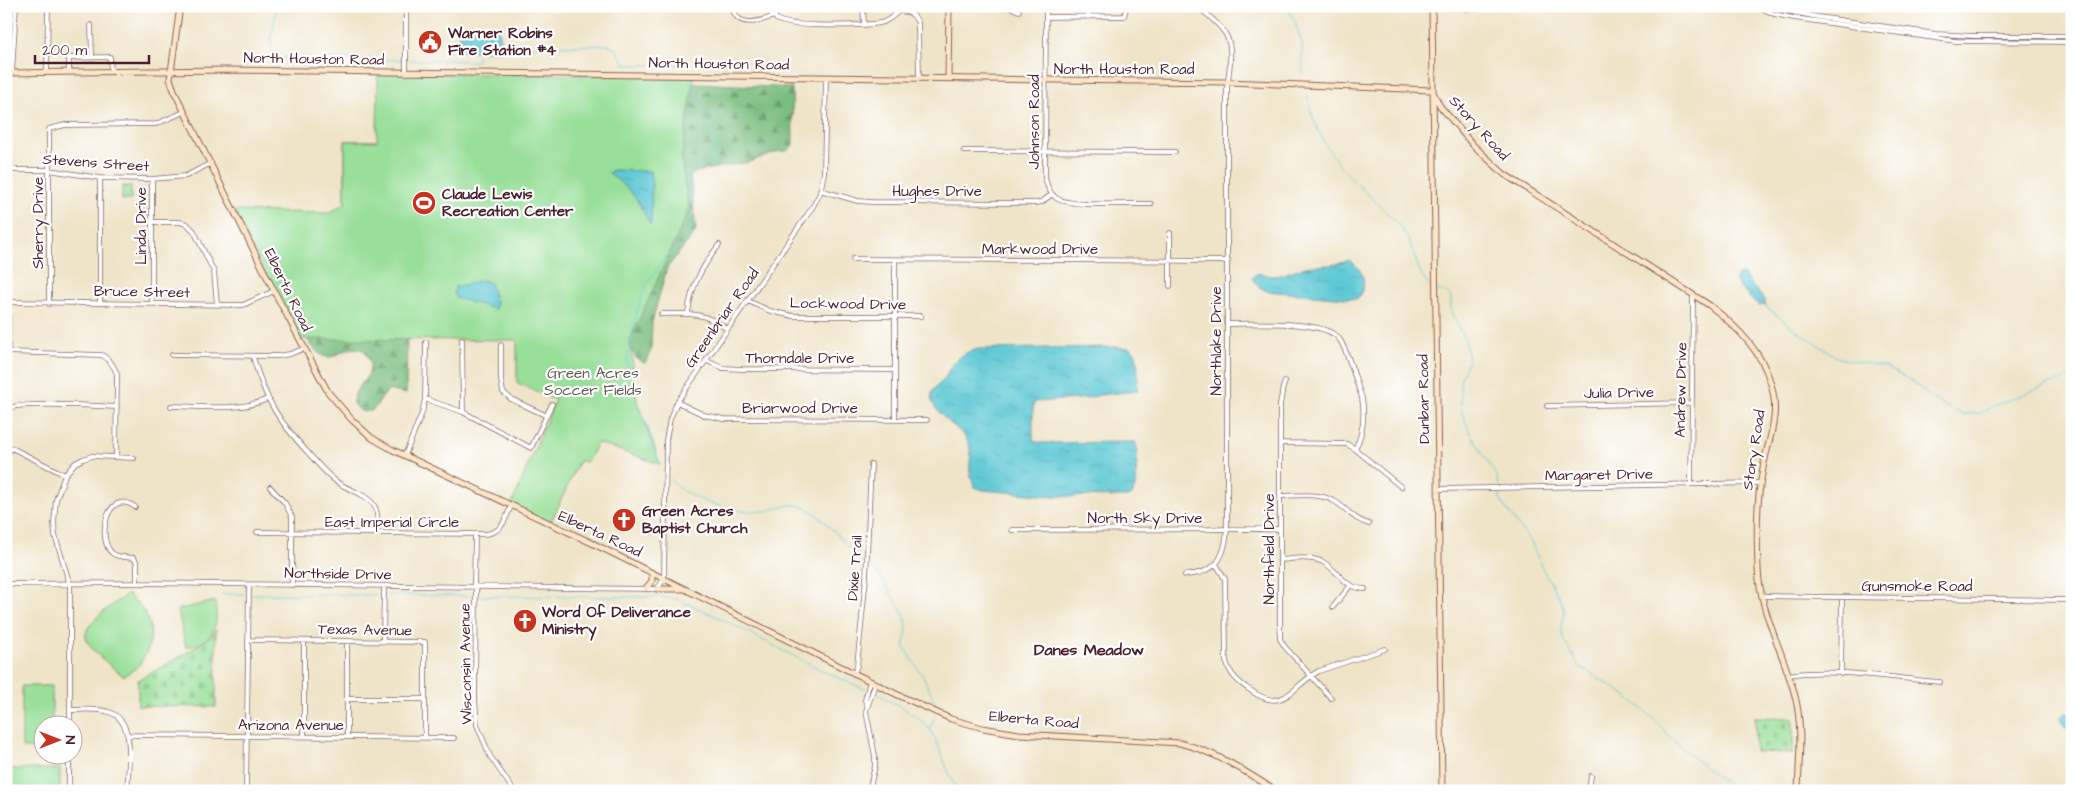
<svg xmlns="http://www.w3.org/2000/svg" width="2078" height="797" font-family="'Architects Daughter',sans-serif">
  <defs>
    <pattern id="forest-firs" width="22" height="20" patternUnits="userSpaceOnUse" patternTransform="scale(1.25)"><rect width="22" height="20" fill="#7abe81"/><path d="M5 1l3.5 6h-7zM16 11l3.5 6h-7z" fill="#669a6a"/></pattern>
    <pattern id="cemetery-stones" width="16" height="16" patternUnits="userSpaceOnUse" patternTransform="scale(1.25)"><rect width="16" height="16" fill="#98df99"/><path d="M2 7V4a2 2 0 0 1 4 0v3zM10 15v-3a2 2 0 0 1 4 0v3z" fill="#84bf84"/></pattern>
    <pattern id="water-ripples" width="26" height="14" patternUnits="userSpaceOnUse" patternTransform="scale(1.25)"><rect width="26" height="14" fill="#5cc8d4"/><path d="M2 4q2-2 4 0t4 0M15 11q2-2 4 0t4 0" fill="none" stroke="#52abb6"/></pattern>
  </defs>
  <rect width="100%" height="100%" fill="#fff"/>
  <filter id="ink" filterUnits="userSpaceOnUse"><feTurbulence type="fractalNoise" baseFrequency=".02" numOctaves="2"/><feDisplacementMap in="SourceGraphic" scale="10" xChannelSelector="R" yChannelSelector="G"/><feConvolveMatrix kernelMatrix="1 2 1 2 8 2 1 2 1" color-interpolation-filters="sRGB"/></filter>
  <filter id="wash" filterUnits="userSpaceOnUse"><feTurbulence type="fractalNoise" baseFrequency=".0096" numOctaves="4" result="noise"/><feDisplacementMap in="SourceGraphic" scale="20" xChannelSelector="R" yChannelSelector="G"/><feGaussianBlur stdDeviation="1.12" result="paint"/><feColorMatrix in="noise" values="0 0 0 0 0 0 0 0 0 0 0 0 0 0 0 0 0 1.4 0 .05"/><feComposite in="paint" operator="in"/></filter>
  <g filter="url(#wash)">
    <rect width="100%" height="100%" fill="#efe4c8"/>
    <!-- forest -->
    <path fill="url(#forest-firs)" stroke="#626e56" d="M679 82 792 88 793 144C790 150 788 152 780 151L749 162 698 171 690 176 696 231 667 268 652 322 651 350 645 363 636 359 632 350 623 342 520 337H407L406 394 388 390 372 411 362 412 353 404C353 379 383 379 364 350 343 344 342 357 328 357 311 358 292 309 285 295L345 202V141H377Z"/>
    <!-- cemetery -->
    <path fill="url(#cemetery-stones)" stroke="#717f62" d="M122 186H131V200H122Z
      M216 629V707L138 706V680C152 672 213 641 216 629Z
      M1755 717 1793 718V753L1755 752Z"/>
    <!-- park -->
    <path fill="#98df99" stroke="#717f62" d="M378 73 694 76 681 161 689 210 630 340 637 401 660 464 597 443 587 462 579 461 550 524 511 506 555 400 517 383V340L298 339 234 211 329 213 345 203V141H377Z
      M127 594C147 608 158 633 145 655 142 659 140 665 136 668 132 671 127 674 123 676 113 667 88 650 86 637 83 623 117 602 127 594Z
      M215 601C220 626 213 643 186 647L178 611 180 609Z
      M22 686H52V724H42V748H22Z
      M6 769H60V791H6Z"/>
    <!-- water -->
    <path fill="url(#water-ripples)" stroke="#537480" d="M463 30H498L500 34V49L498 51H462C458 46 458 34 463 30Z
      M612 170 650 171 652 185 651 224 649 223C636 195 633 193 609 173Z
      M1349 260C1364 270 1369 284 1357 299L1267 291 1258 286 1252 278C1259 269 1265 276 1273 276 1285 276 1296 268 1307 267 1322 264 1335 267 1349 260Z
      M1743 274 1752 286 1765 299V305L1758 306 1740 288 1736 281 1738 275Z
      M482 280 490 283 496 303 495 309 456 298 454 293 455 287Z
      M1117 347C1122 348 1130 347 1133 350 1139 354 1138 384 1137 391L1099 395 1089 398 1035 402 1033 406V440L1040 443 1135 442 1137 447 1136 484 1132 495 1127 497 1052 496 983 490 975 487C973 482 970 477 970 472 969 460 973 455 968 442 963 428 923 409 933 391 936 385 943 383 946 376 951 363 965 350 980 349Z
      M2065 713 2072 716V734L2065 727 2060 718Z"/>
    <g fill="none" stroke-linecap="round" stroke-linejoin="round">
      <!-- stream -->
      <path stroke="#5cc8d4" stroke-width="1" d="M277 6 271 39 272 53 282 58H310
        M1286 6 1294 19 1302 43 1303 74
        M501 47 609 45 616 49 626 65H651
        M327 58 403 60
        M409 60 477 61V55
        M655 65H685
        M1307 94C1313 130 1332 160 1358 185 1373 200 1389 213 1402 229 1416 247 1415 276 1433 289
        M1437 290 1447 293 1451 297V312L1466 342 1468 362 1461 378 1460 387 1462 412 1469 431 1497 477 1499 485
        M1765 306 1797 331 1838 358 1885 367 1913 382 1933 399 1952 410 1963 414 1981 413 1996 405 2072 376
        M660 464 649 430 638 407 627 362 629 348 636 315 647 283 668 255 685 241 695 224 691 214 686 175 713 162C715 129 705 110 689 83
        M670 480C690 501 736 514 764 511 775 510 791 502 801 506 825 515 845 546 864 563
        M1500 491V498L1502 503 1532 544 1542 568 1560 599 1564 610 1561 629 1562 637 1579 666 1627 696 1653 718 1675 742 1713 774 1738 791
        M870 567 879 574 905 616 907 628 904 647 925 680 935 702 936 710
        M222 594H244
        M252 594 378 595
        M387 595 471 596
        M478 596 660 597 676 599C741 624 800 664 865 689
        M877 694C893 702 921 716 931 731 942 750 946 772 958 791
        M930 729 935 716"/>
    </g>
  </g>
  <g filter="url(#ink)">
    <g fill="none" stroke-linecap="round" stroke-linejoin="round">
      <!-- street casing -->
      <g stroke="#846462" stroke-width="5.5">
        <path id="street" d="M406 6V73
          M732 6C736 29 759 22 774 16
          M772 6 776 19C790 28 862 26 880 23 888 22 893 16 899 11 909 12 914 13 918 23L919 79
          M863 6 864 24
          M988 6 1009 7 1019 11
          M1046 6 1045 178C1047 185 1049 193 1056 198 1072 208 1130 203 1151 204
          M1088 6V17
          M1757 6 1774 14 1794 18 1956 41 2072 42
          M1770 6 1782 10 1818 17 1936 34 1974 36H2072
          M1432 7 1475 9 1496 6
          M1046 17 1124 16 1127 6
          M91 25 92 57
          M47 72 48 6
          M69 72V58L110 57 111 72
          M12 73 16 6
          M964 151 1175 152
          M6 170H49L100 178 152 179 186 176 211 163
          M100 178V302
          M152 179V303
          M820 190 858 201 872 202 1036 203 1042 202 1052 194
          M152 222H180L187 224 194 231 214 272 217 304
          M853 259 1228 261
          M1170 286V233
          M748 301 770 311 793 316H921
          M6 302 243 305 274 291
          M49 304V129L65 125 156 124 184 112
          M688 313C691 286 702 267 719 245
          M661 314C689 313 704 312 727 329
          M1227 324C1251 324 1327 319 1340 340 1350 357 1355 379 1362 398 1365 416 1364 432 1355 449
          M462 340 463 412
          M501 345V380L503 392 511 399 547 416
          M6 352 102 355C110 360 114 365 117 374L116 456
          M8 352 9 302
          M172 355 278 356 290 354 303 349
          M253 357C266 402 278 420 310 455 318 464 326 474 337 482 348 490 368 494 375 507 379 514 377 525 377 533
          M707 361 723 368 742 369 894 370
          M1285 382 1283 387 1280 405V639L1285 647 1331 698
          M425 399 463 412 531 448 552 404
          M677 402 704 415 724 419 927 420
          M171 406C200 406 241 412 267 399
          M1547 406 1691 403
          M6 409C18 402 98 406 117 407
          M895 420V260
          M1281 443 1347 444 1355 449 1401 487
          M6 445 65 475
          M405 455 422 413 425 399 426 342
          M6 456 11 448
          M1691 484 1693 296
          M270 487 285 503 292 517V585
          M1438 489 1760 483
          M1280 496C1296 496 1319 492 1334 501 1348 509 1352 519 1369 524
          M135 507C107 487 96 539 112 553 118 558 126 557 134 558L137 563V583
          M1012 530 1279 529
          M257 532 485 534C502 532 505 521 511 506
          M1280 560C1293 559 1311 556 1323 562 1340 572 1344 588 1365 589
          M1216 564 1225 579 1226 661C1230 675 1238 682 1250 690 1285 715 1291 686 1319 671L1385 649
          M1185 575C1216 573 1225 559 1227 529V88C1229 69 1236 43 1221 28 1214 20 1206 14 1198 6
          M6 584 137 583 657 589 664 579 666 440 670 419 677 402 812 208 820 193 824 173 826 77
          M474 586 475 534
          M476 586 475 699 477 725 490 756 514 791
          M1762 596 2072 600
          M1333 607 1350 586
          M248 640 425 642V737
          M383 641 384 586
          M854 673 857 666 866 578 871 464
          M1841 674 1842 597
          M1788 675C1838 668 1890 678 1940 682
          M347 699H425
          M867 706 865 700 870 681
          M70 710C82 710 97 708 109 712 137 721 128 768 127 791
          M70 724V585L55 535 54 523 56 500 65 475 75 463 83 459 92 456 134 458
          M128 735 454 738
          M304 736V641
          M347 736V641
          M69 791V754
          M246 791 249 585
          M869 791 875 766V756L866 711 875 684
          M1589 791 1591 776"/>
      </g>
      <!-- secondary casing -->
      <g stroke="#846462" stroke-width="7">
        <path id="secondary" d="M180 6 170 79 175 93 274 291 328 392 352 420 372 438 393 450 594 544 898 695 951 719 983 728 1019 734 1180 743C1216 752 1245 771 1276 791
          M1432 6 1442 791
          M6 73 226 70 1228 82 1432 90 1440 106 1473 145 1504 174 1709 305C1734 324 1761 350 1770 381 1782 417 1767 440 1762 474 1756 504 1757 538 1758 569 1760 613 1784 653 1795 696 1803 727 1799 759 1798 791
          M948 79 949 6
          M646 588 652 581V573
          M657 589H682"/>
      </g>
      <!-- street -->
      <use href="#street" stroke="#fff" stroke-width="4"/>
      <!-- secondary -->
      <use href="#secondary" stroke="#fde5c5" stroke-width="5"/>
    </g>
  </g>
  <!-- icons -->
  <defs>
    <g id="civic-disc" transform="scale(1.25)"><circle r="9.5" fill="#c8321e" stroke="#fff"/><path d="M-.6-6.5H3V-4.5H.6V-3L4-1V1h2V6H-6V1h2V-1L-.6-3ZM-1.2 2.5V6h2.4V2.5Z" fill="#fff"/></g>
    <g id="stadium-disc" transform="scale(1.25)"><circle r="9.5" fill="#c8321e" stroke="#fff"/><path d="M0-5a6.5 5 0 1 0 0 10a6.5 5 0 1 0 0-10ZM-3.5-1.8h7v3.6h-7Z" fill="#fff"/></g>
    <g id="church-disc" transform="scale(1.25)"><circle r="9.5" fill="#c8321e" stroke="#fff"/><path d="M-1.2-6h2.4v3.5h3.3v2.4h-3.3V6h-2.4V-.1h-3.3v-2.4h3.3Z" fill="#fff"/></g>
  </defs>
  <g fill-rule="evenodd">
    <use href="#civic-disc" x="430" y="42"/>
    <use href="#stadium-disc" x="424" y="203"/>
    <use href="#church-disc" x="624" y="520"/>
    <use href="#church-disc" x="525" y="621"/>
  </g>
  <g text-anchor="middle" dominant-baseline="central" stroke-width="4.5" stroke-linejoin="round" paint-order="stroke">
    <!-- poi labels -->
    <g font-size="15" font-weight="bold" fill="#4a1f2b" stroke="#fff" text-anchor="start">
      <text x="448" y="33">Warner Robins<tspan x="448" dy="17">Fire Station #4</tspan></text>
      <text x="442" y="194">Claude Lewis<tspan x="442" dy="17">Recreation Center</tspan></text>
      <text x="642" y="511">Green Acres<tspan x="642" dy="17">Baptist Church</tspan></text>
      <text x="542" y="612">Word Of Deliverance<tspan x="542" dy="17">Ministry</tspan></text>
    </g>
    <!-- street labels -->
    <g font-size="15" fill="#4a1f2b" stroke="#fff">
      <text transform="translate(314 59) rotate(1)">North Houston Road</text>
      <text transform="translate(719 64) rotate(1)">North Houston Road</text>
      <text x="1124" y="69">North Houston Road</text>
      <text transform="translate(1034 122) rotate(-90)">Johnson Road</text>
      <text transform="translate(1479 128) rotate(48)">Story Road</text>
      <text transform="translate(96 163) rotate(4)">Stevens Street</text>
      <text x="937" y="191">Hughes Drive</text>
      <text transform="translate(38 223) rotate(-90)">Sherry Drive</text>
      <text transform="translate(141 226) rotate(-90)">Linda Drive</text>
      <text x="1040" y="249">Markwood Drive</text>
      <text transform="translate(288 290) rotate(64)">Elberta Road</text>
      <text transform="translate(142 292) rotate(1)">Bruce Street</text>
      <text transform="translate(848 304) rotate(1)">Lockwood Drive</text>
      <text transform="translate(722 318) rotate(-55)">Greenbriar Road</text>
      <text transform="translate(1216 341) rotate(-90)">Northlake Drive</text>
      <text x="800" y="358">Thorndale Drive</text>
      <text transform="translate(1681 390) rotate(-89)">Andrew Drive</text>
      <text transform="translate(1619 393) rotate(-1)">Julia Drive</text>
      <text transform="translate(1424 399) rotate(-91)">Dunbar Road</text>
      <text x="800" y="408">Briarwood Drive</text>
      <text transform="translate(1754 450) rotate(-81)">Story Road</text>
      <text transform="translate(1599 475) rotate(-1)">Margaret Drive</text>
      <text x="1145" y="518">North Sky Drive</text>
      <text x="392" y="522">East Imperial Circle</text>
      <text transform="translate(600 534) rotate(25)">Elberta Road</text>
      <text transform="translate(1269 549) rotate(-90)">Northfield Drive</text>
      <text transform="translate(855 568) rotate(-86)">Dixie Trail</text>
      <text transform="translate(338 574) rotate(1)">Northside Drive</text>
      <text x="1917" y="586">Gunsmoke Road</text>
      <text transform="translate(365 630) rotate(1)">Texas Avenue</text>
      <text transform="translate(466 664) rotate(-91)">Wisconsin Avenue</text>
      <text transform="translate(1034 720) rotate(5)">Elberta Road</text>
      <text x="291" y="725">Arizona Avenue</text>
    </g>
    <!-- park labels -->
    <g font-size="15" fill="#61594c" stroke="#fff">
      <text x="593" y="373">Green Acres<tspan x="593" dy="17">Soccer Fields</tspan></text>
    </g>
    <!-- neighbourhood labels -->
    <g font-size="16" font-weight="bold" fill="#4a1f2b" stroke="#fff">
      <text x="1089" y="650">Danes Meadow</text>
    </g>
  </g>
  <!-- margin -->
  <rect width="2078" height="797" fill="none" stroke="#fff" stroke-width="25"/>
  <!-- north arrow -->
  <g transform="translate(58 740) rotate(90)"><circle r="24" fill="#ffffff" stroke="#b7a5aa"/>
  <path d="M0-4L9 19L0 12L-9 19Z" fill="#c8321e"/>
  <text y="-8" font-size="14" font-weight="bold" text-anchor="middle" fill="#4a1f2b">N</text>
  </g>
  <!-- scale -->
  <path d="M35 55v8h114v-8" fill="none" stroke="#4a1f2b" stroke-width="2.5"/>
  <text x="42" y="55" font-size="15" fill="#4a1f2b" stroke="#ffffff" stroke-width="4" paint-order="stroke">200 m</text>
</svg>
